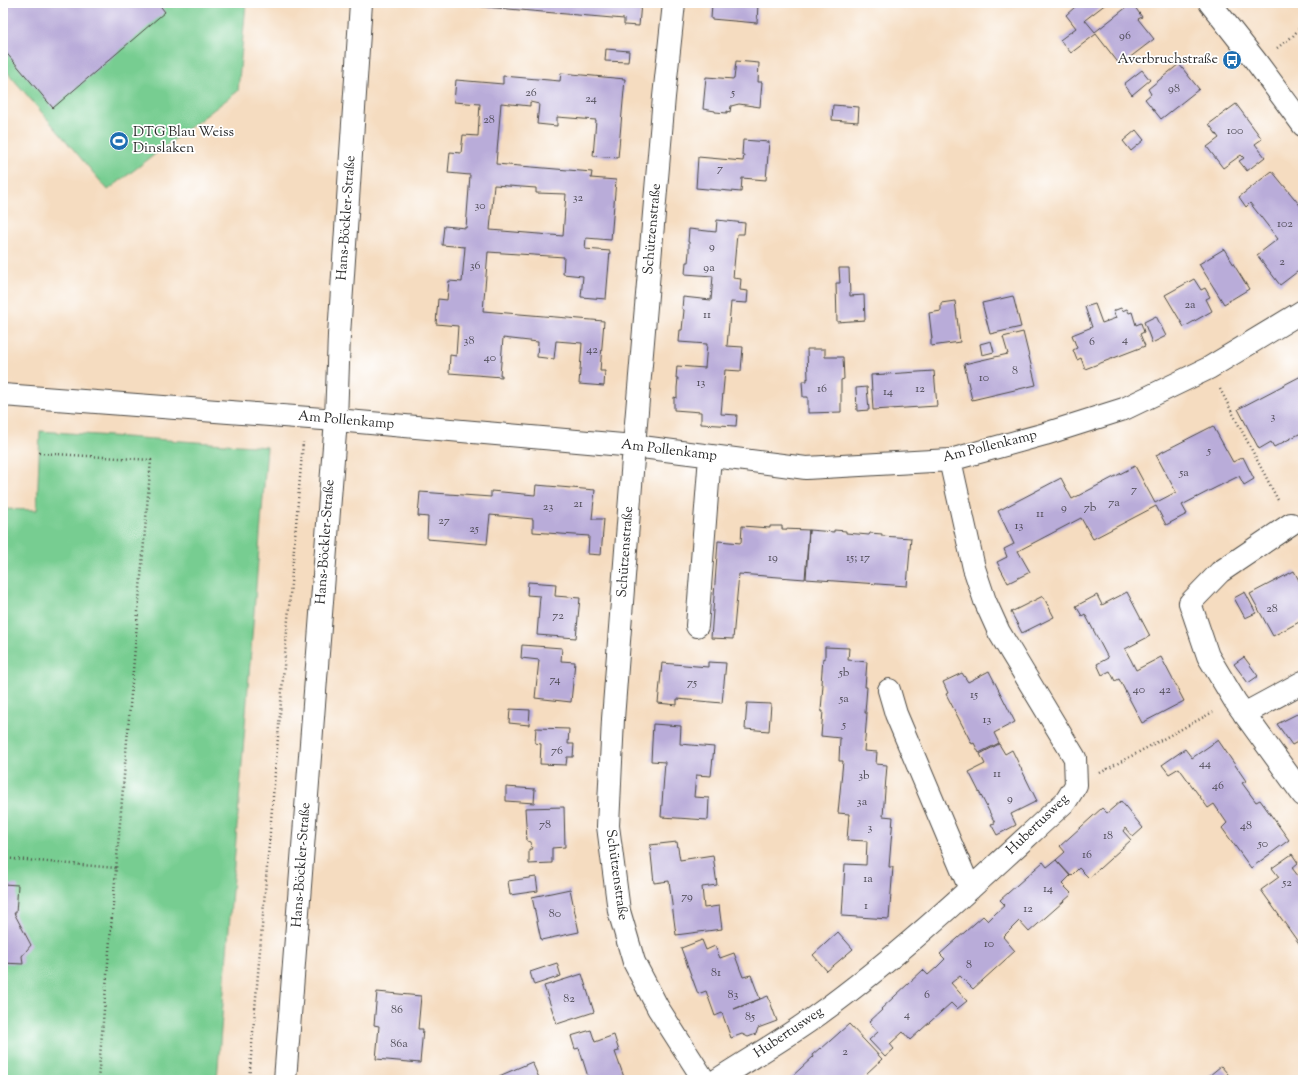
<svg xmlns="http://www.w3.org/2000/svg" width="1306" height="1083" font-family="'Sorts Mill Goudy',serif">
  <rect width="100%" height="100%" fill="#fff"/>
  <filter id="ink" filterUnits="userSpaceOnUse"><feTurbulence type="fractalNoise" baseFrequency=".025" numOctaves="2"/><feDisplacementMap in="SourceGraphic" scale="8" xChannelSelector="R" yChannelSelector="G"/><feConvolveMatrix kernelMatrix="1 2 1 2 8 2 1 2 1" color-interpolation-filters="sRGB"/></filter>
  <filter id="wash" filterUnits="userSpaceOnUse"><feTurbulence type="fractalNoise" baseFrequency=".012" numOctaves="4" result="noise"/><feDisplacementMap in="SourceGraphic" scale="16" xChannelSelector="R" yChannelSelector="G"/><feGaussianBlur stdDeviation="0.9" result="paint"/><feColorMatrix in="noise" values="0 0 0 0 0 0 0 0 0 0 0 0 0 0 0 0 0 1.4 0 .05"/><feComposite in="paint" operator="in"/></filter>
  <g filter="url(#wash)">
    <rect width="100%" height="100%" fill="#f5dcc0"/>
    <!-- green -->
    <path fill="#77cd91" stroke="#517c5e" d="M3 3H246L238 91 108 190 3 67Z
      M40 431 267 447 217 1080H3V509L37 510Z"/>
    <g id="blocks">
      <!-- building -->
      <path fill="#b9acd9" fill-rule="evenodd" d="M3 3H158L165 12 53 108 3 49Z
        M462 3H641L639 26 624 25V19L462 5Z
        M712 3H758L757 23 711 19Z
        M1072 3H1107L1085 20 1095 32 1132 3 1142 17 1138 19 1154 39 1120 65 1096 34 1071 53 1060 40 1076 28 1066 15 1075 7Z
        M606 49 629 51 628 62 605 61Z
        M736 61 759 63 758 82H762L760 107 739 104 731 106 730 112 727 111V113L715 112V111L703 109 706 77 734 79Z
        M1179 64 1199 89 1161 119 1145 99 1151 94 1148 89Z
        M1142 70 1150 80 1132 95 1124 84Z
        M561 73 625 79 618 158 593 156 596 120 557 117V126L537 124 539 104 530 102V106L501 103 496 164 592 172 591 178 616 180 611 240 586 238 585 249 610 251 606 299 581 297 583 276 563 274 564 257 488 252 483 311 604 321 600 371H605L604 386 579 384 582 343 556 341 554 359 537 357 538 342 503 338 500 375H502V377L449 373 450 355 456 356 458 326 436 324 438 299 447 300 449 281 462 282 465 247 442 245 444 226 466 228 470 175 448 173 450 152 461 153 463 135 478 136 480 104 454 102 456 80 503 84V76L560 81ZM494 185 536 188V193L566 194 563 236 490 230Z
        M1236 104 1262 139 1255 144 1265 157 1247 171 1239 161 1244 158 1241 155 1223 168 1207 147 1219 138 1209 124Z
        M833 105 859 107 858 122 832 120Z
        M1136 130 1144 140 1131 151 1123 141Z
        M743 140 769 142 766 180 742 178 741 192 696 188 698 157 743 161 744 155H742Z
        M1272 171 1303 209V269L1302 270 1301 269 1280 285 1257 255 1278 239 1250 203 1246 207 1239 197Z
        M717 220 745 223 744 234H737L733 278 741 279 740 290 748 291 747 303 731 302 727 346 743 347 741 371 725 370 721 414 737 415 736 426 701 424V412L674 410V397L677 398V388L678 378H676L677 366 705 368 707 344 679 342 680 330H682L684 310 682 309 683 297 711 300 713 276 685 274 686 262H688L689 252V242H688L689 229 716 232Z
        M1224 249 1249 289 1224 304 1199 264Z
        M839 268H849L850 296 864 295 865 320 837 322 836 283H840Z
        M1194 279 1201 290 1205 288 1210 297 1206 299 1212 311 1184 327 1165 295Z
        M1013 296 1021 327 990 334 982 303Z
        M955 301 960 342 931 346V339H932L929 313 941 311V303Z
        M1095 304 1102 323 1116 318 1113 311 1121 308 1122 311 1127 309 1129 313 1132 312 1136 325 1141 323 1144 332 1140 334 1145 346 1085 369 1081 358 1077 360 1073 350 1077 348 1072 335 1092 327 1085 307Z
        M1156 316 1166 336 1152 343 1144 322Z
        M1023 332 1036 385 972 400 964 364 1008 354 1003 337Z
        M991 341 994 352 982 355 980 344Z
        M807 349H825V357H843L844 379 841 380V412L808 413V397H803L802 381H807V378L808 379Z
        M934 371 937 406 873 410 871 375Z
        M1303 375V432L1274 447 1271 442 1259 449 1238 409Z
        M867 387 869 410 857 411 856 388Z
        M1213 426 1233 462 1243 457 1254 479 1244 485 1239 476 1211 490 1182 505 1187 514 1166 525 1156 506 1093 539 1081 518 1018 551 1030 572 1008 583 997 562 1007 557 1004 549 1014 544 998 511 1061 478 1072 499 1135 466 1155 503 1176 492 1156 455Z
        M536 485 595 490 592 519H604L601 555 588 554 589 536 533 532V519L490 515 487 544 427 539 428 517 418 516 420 492 491 497V491L535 495Z
        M742 526 770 528V526H782V529L809 530 805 579 739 574 733 639 711 638 718 541 741 543Z
        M809 530 834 532V530L846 531V533L869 535 870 533 882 534V536L911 538 907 586 806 579Z
        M1294 571 1303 588V620L1273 636 1250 594Z
        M528 582 556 584 555 596 580 598 576 638 537 635 540 596 527 595Z
        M1127 592 1150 636 1125 649 1131 660 1136 670 1161 657 1184 701 1142 723 1119 679 1115 681 1110 671 1102 675 1097 664 1108 658 1085 614 1082 616 1076 606 1097 595 1102 605Z
        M1245 592 1256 613 1245 618 1234 598Z
        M1043 596 1054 617 1022 633 1011 612Z
        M522 645 562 648 561 661 575 662 571 702 535 698 539 660 521 658Z
        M825 647 849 648 848 660 867 662 865 687H867L865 713H867L864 751 877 752 876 764 887 765 883 816 893 817 889 867H893L889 919 842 916 845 864 866 865 867 841 847 840 849 814 838 813 843 761H839L840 738 821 736 823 711H821L823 684H821L823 658 825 659Z
        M1244 657 1258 676 1248 683 1234 664Z
        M708 662 726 663 722 703 677 699V705L658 703 662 663 708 667Z
        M989 671 1015 722 994 733 999 743 979 753 974 743 972 744 946 694 948 693 943 682 962 673 968 682Z
        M747 703 771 704 769 731 745 729Z
        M510 709 530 710 529 725 509 723Z
        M1303 711V739L1292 745 1277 724Z
        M653 724 681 726 680 744 714 747 711 776 696 775 694 797 709 798 708 820 661 817 665 762 651 761Z
        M536 728 569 729 568 744H574L573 757H567L566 765 540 764 541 744 535 743Z
        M1218 740 1246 781 1242 783 1256 802 1260 800 1289 840 1251 868 1222 828 1227 823 1214 804 1208 808 1179 768 1169 774 1162 765 1185 749 1192 758Z
        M999 744 1005 754 1012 750 1037 801 1011 814 1016 825 997 835 991 824 995 823 969 772 985 764 980 754Z
        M506 787 535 789 534 803 506 801Z
        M1121 801 1143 828 1133 837 1125 828 1123 831 1131 840 1089 878 1079 868 1071 876 1056 860 1065 852 1060 846 1102 808 1107 813Z
        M564 807 565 847 552 848V863L529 864V849H532L531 842 527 841 525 808Z
        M677 842 680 860 713 855 717 885 702 887 704 908 719 906 722 929 676 935 669 881 654 883 650 845Z
        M1292 854 1298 863 1292 868 1299 877 1303 874V949L1261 890 1279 877 1272 868Z
        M1056 860 1070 876 1062 884 1072 894 1029 932 1019 921 1003 937 1015 951 973 989 960 976 951 983 967 1001 957 1009 951 1003 910 1040 903 1032 890 1044 894 1049 885 1057 869 1040 878 1032 869 1022 882 1010 881 1009 923 970 928 975 937 967 945 959 940 954 983 916 988 921 996 913 1005 905 1000 900 1043 862 1047 867Z
        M536 877 538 891 510 895 508 881Z
        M3 884 18 885 16 913H14L31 945 22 956 23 964 3 963Z
        M570 889 579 932 541 940 532 897Z
        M838 932 853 949 827 971 813 955Z
        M702 940 706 950 715 946 720 958 734 953 743 977 751 975 760 999 734 1009 768 996 777 1021 758 1028 756 1034 748 1037 742 1034 731 1038 722 1013 715 1016 706 991 698 994 681 948Z
        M557 963 561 976 534 985 530 972Z
        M582 974 594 1012 557 1024 544 986Z
        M377 992 421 996 418 1029H423L420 1063 376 1059 379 1026 374 1025Z
        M849 1024 882 1059 866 1074 867 1075 862 1080H788L813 1057 812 1055 820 1048 821 1049Z
        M591 1030 595 1042 614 1035 619 1051 615 1052 625 1080H589L579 1048 575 1049 571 1036Z
        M532 1062 540 1080H500L499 1076Z
        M1221 1066 1233 1080H1204Z"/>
    </g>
  </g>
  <g filter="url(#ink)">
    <use href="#blocks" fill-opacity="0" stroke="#494641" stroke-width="1"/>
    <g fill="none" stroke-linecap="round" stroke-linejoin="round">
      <!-- minor casing -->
      <g stroke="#494641" stroke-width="24">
        <path id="minor" d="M674 3 664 97 634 446 613 719 608 826 619 911 634 962 658 1008 704 1080
          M1210 3 1255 60 1303 125
          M3 395 336 420 634 446 806 468 950 460 1045 434 1124 409 1209 368 1303 311
          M1291 524 1220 572 1190 603 1208 656 1235 701 1303 795
          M697 626 710 456
          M889 690 896 714 970 889
          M1244 714 1303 682
          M717 1080C751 1058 786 1038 819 1014 907 950 986 874 1066 801L1076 785 1075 758 999 632 985 601 974 568 950 460"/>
      </g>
      <!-- major casing -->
      <g stroke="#494641" stroke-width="24">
        <path id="major" d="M285 1080 336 420 339 335 361 3"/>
      </g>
      <!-- path -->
      <path stroke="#494641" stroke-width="2.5" stroke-dasharray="1 3" stroke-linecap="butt" d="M1277 48 1293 36 1303 24
        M1220 389 1279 502
        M39 453 151 460 98 1080
        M1100 773 1213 712
        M3 858 116 868
        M249 1080 303 442"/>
      <!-- minor -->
      <use href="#minor" stroke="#fff" stroke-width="22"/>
      <!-- major -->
      <use href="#major" stroke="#fff" stroke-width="22"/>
    </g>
  </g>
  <!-- icons -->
  <defs>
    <g id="bus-disc" transform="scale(1)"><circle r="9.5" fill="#1f6fb2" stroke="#fff"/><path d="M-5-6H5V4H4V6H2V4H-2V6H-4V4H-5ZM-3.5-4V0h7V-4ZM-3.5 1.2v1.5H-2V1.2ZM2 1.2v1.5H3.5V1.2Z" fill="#fff"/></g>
    <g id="stadium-disc" transform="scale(1)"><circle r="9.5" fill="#1f6fb2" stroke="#fff"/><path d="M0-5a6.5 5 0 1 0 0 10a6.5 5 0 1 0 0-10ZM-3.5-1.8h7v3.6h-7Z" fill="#fff"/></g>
  </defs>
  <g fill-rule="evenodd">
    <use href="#bus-disc" x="1232" y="60"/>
    <use href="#stadium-disc" x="119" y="141"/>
  </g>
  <g text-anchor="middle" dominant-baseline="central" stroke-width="3.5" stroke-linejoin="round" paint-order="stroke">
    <!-- number labels -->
    <g font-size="12" fill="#4e4b56">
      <text x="1125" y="36">96</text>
      <text x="1174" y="89">98</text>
      <text x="531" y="93">26</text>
      <text x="733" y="93">5</text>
      <text x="591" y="99">24</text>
      <text x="489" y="120">28</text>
      <text x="1235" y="131">100</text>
      <text x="720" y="169">7</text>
      <text x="578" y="198">32</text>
      <text x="480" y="206">30</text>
      <text x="1285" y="224">102</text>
      <text x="712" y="247">9</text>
      <text x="1282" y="262">2</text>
      <text x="475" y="266">36</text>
      <text x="709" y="268">9a</text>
      <text x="1190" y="305">2a</text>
      <text x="707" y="315">11</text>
      <text x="1125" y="340">4</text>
      <text x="469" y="341">38</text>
      <text x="1092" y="342">6</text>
      <text x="592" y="350">42</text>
      <text x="490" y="358">40</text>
      <text x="1015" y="371">8</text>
      <text x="984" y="378">10</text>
      <text x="701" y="383">13</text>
      <text x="822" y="389">16</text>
      <text x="920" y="389">12</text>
      <text x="888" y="392">14</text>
      <text x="1273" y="417">3</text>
      <text x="1209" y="451">5</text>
      <text x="1184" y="473">5a</text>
      <text x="1134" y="490">7</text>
      <text x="1114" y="503">7a</text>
      <text x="578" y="504">21</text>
      <text x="548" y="507">23</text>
      <text x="1064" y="508">9</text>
      <text x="1090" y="508">7b</text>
      <text x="1040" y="514">11</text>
      <text x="444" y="521">27</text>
      <text x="1019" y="526">13</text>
      <text x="474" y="529">25</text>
      <text x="773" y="558">19</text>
      <text x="858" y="558">15; 17</text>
      <text x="1272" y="609">28</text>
      <text x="558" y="616">72</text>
      <text x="844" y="673">5b</text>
      <text x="555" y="680">74</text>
      <text x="692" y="683">75</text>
      <text x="1139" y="690">40</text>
      <text x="1165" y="690">42</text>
      <text x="974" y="695">15</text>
      <text x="844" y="699">5a</text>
      <text x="987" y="720">13</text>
      <text x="844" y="725">5</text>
      <text x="557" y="751">76</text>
      <text x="1205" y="764">44</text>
      <text x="997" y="774">11</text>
      <text x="864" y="776">3b</text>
      <text x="1218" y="786">46</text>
      <text x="1010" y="799">9</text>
      <text x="862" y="802">3a</text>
      <text x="545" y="825">78</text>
      <text x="1246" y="826">48</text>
      <text x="870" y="828">3</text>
      <text x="1108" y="836">18</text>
      <text x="1263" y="844">50</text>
      <text x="1087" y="855">16</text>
      <text x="868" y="879">1a</text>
      <text x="1287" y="883">52</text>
      <text x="1048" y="889">14</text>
      <text x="687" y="897">79</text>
      <text x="866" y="906">1</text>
      <text x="1028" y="909">12</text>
      <text x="555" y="914">80</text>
      <text x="989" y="944">10</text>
      <text x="969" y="965">8</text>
      <text x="716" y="973">81</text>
      <text x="733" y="995">83</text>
      <text x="927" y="995">6</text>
      <text x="569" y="999">82</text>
      <text x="397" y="1010">86</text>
      <text x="907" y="1015">4</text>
      <text x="750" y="1017">85</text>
      <text x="399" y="1044">86a</text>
      <text x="845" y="1052">2</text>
    </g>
    <!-- poi labels -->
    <g font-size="14" fill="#2b2b2b" stroke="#fff" text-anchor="end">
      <text x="1218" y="60">Averbruchstraße</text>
      <text x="133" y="133" text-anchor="start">DTG Blau Weiss<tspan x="133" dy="16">Dinslaken</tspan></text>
    </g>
    <!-- street labels -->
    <g font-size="14" fill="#2b2b2b" stroke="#fff">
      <text transform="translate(347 218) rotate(-86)">Hans-Böckler-Straße</text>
      <text transform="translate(653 229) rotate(-85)">Schützenstraße</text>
      <text transform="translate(346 421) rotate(5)">Am Pollenkamp</text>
      <text transform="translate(990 447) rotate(-14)">Am Pollenkamp</text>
      <text transform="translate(669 451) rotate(7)">Am Pollenkamp</text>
      <text transform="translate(326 542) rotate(-86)">Hans-Böckler-Straße</text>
      <text transform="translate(626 552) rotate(-86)">Schützenstraße</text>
      <text transform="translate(1038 825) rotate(-44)">Hubertusweg</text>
      <text transform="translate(302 865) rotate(-86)">Hans-Böckler-Straße</text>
      <text transform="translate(616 875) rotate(82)">Schützenstraße</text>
      <text transform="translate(789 1033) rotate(-34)">Hubertusweg</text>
    </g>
  </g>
  <!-- margin -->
  <rect width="1306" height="1083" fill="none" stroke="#fff" stroke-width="16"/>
</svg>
